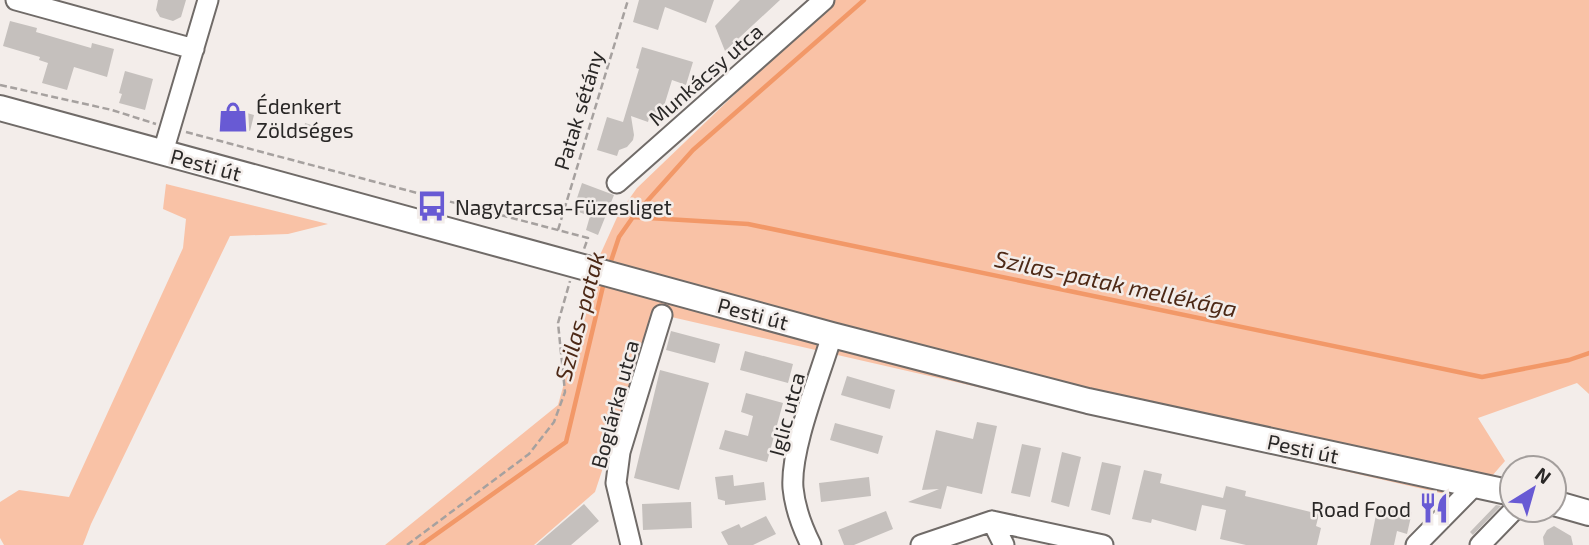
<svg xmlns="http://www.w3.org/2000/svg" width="1589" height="545" font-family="'Exo 2',sans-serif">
  <rect width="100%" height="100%" fill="#f3edea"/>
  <!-- green -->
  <path fill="#f9c2a6" d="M833 0H1589V394L1577 383 1478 418 1505 461 1471 500 654 313 595 492 534 545H385L558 405 600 255 619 213 637 188Z
    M166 184 328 224 288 234 230 236 91 524 83 545H4L0 538V502L19 490 69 497 183 248 186 219 163 209Z"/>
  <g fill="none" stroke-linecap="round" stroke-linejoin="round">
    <!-- stream -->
    <path stroke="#f29868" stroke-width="4.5" d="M633 217 748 224 1482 377 1569 360 1589 353
      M609 267 619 237 633 217 693 150 864 0
      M421 545 566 442 604 282"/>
  </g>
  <!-- building -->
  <path fill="#c5c0bd" d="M158 0H186L181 17 173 21 160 17 156 10Z
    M639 0H714L706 23 665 7 658 30 633 22Z
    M740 0H780L725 51 715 26Z
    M10 21 37 28 36 32 91 48 92 43 114 49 107 77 74 67 67 90 42 83 48 63 39 60 40 57 3 46Z
    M642 47 693 62 686 85 672 80 664 106 660 105 656 120 649 118 648 122 631 116 634 135 633 140 627 147 619 150 617 156 597 150 607 117 623 122 639 69 636 68Z
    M125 71 153 79 145 110 119 103 122 94 119 93Z
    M229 108 254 115 250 131 225 124Z
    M305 123 321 128 317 140 302 136Z
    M582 183 614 195 598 235 586 230 590 216 573 210Z
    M671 331 720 344 715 363 666 350Z
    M745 351 793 364 788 383 740 370Z
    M660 370 709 383 679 490 634 478Z
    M847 376 895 390 890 409 841 395Z
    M746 393 783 403 767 462 719 449 725 430 748 436 753 416 741 412Z
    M977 422 997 426 982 494 947 486 941 509 908 502 939 489 922 490 936 430 973 439Z
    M835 423 883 436 878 454 830 440Z
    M1022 444 1041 448 1030 497 1011 493Z
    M1062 452 1081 457 1069 507 1051 502Z
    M1102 462 1121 466 1110 515 1091 510Z
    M1144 470 1162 474 1160 483 1223 498 1226 486 1246 491 1245 496 1319 514 1316 526 1321 528 1317 545H1246L1220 539 1226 510 1202 505 1196 531 1152 519 1151 523 1132 519Z
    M733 475 734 486 764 482 766 500 725 505V501L718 499 715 477Z
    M869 477 871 496 821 502 819 483Z
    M691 502 692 528 643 530 642 504Z
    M584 504 599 521 571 545H536Z
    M1378 505 1412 512 1407 534 1397 531 1394 545H1370Z
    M1496 505 1501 506 1473 535 1470 532Z
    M886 511 893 529 854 545H844L838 530Z
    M766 516 776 534 753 545H728L721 532 739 524 741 528Z
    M1554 526 1571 536 1573 545H1544L1543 537 1547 530Z"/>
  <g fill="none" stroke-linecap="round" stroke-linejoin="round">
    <!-- minor casing -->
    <g stroke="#706b68" stroke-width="23">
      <path id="minor" d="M16 0 194 49
        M163 152 208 0
        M617 183 824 0
        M992 521 1004 545
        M631 545 616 483 620 452 662 315
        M811 545C802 527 795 509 793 488 790 448 820 376 832 335
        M921 545 992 521 1103 545
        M1416 545 1475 485
        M1480 545 1514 510"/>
    </g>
    <!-- major casing -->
    <g stroke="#706b68" stroke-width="28">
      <path id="major" d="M0 108 832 335 1088 401 1512 493
        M1554 503 1589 513"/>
    </g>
    <!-- path -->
    <path stroke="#a6a19f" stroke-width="2.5" stroke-dasharray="7 3.5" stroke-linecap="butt" d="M0 85 112 110 156 124
      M186 132 588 238 584 249
      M558 230 628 0
      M407 545 529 454 554 422 565 392 558 323 570 281"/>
    <!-- minor -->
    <use href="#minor" stroke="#fff" stroke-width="19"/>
    <!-- major -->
    <use href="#major" stroke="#fff" stroke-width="24"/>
  </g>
  <!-- icons -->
  <defs>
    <g id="shop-bare" transform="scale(2.415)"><path d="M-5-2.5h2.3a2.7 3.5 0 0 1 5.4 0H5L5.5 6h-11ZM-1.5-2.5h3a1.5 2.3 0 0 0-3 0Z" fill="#685ad4" stroke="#f3edea" stroke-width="2.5" paint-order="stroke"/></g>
    <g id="bus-bare" transform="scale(2.415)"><path d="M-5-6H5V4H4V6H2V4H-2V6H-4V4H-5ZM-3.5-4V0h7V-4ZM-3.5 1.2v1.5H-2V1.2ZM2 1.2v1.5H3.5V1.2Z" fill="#685ad4" stroke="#f3edea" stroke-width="2.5" paint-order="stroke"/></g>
    <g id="restaurant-bare" transform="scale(2.415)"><path d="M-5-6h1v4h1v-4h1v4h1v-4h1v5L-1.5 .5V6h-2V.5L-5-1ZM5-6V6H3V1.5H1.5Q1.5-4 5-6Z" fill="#685ad4" stroke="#f3edea" stroke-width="2.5" paint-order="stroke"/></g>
  </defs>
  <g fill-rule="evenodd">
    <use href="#shop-bare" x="233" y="117"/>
    <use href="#bus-bare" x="432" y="206"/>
    <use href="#restaurant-bare" x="1434" y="508"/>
  </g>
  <g text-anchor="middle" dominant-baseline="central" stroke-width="5" stroke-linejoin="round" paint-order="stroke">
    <!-- street labels -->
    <g font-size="21" fill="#2a2827" stroke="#f3edea">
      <text transform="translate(705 74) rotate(-41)">Munkácsy utca</text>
      <text transform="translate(578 110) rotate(-73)">Patak sétány</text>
      <text transform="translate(206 164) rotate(15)">Pesti út</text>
      <text transform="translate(753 313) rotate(15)">Pesti út</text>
      <text transform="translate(614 404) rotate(-75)">Boglárka utca</text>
      <text transform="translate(786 414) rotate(-75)">Iglic utca</text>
      <text transform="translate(1303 448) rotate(12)">Pesti út</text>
    </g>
    <!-- poi labels -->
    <g font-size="21" fill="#2a2827" stroke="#f3edea" text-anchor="start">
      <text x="256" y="105">Édenkert<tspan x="256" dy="24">Zöldséges</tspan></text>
      <text x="455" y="206">Nagytarcsa-Füzesliget</text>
      <text x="1411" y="508" text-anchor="end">Road Food</text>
    </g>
    <!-- water labels -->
    <g font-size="23" font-style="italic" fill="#4d2916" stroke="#f3edea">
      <text transform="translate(1116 283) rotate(12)">Szilas-patak mellékága</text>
      <text transform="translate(579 316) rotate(-75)">Szilas-patak</text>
    </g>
  </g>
  <!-- north arrow -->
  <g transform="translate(1533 489) rotate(37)"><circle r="33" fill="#f3edea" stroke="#a39e9c" stroke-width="2"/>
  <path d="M0-5L12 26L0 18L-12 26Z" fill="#685ad4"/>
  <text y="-10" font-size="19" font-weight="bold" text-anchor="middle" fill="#2a2827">N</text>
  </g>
</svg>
